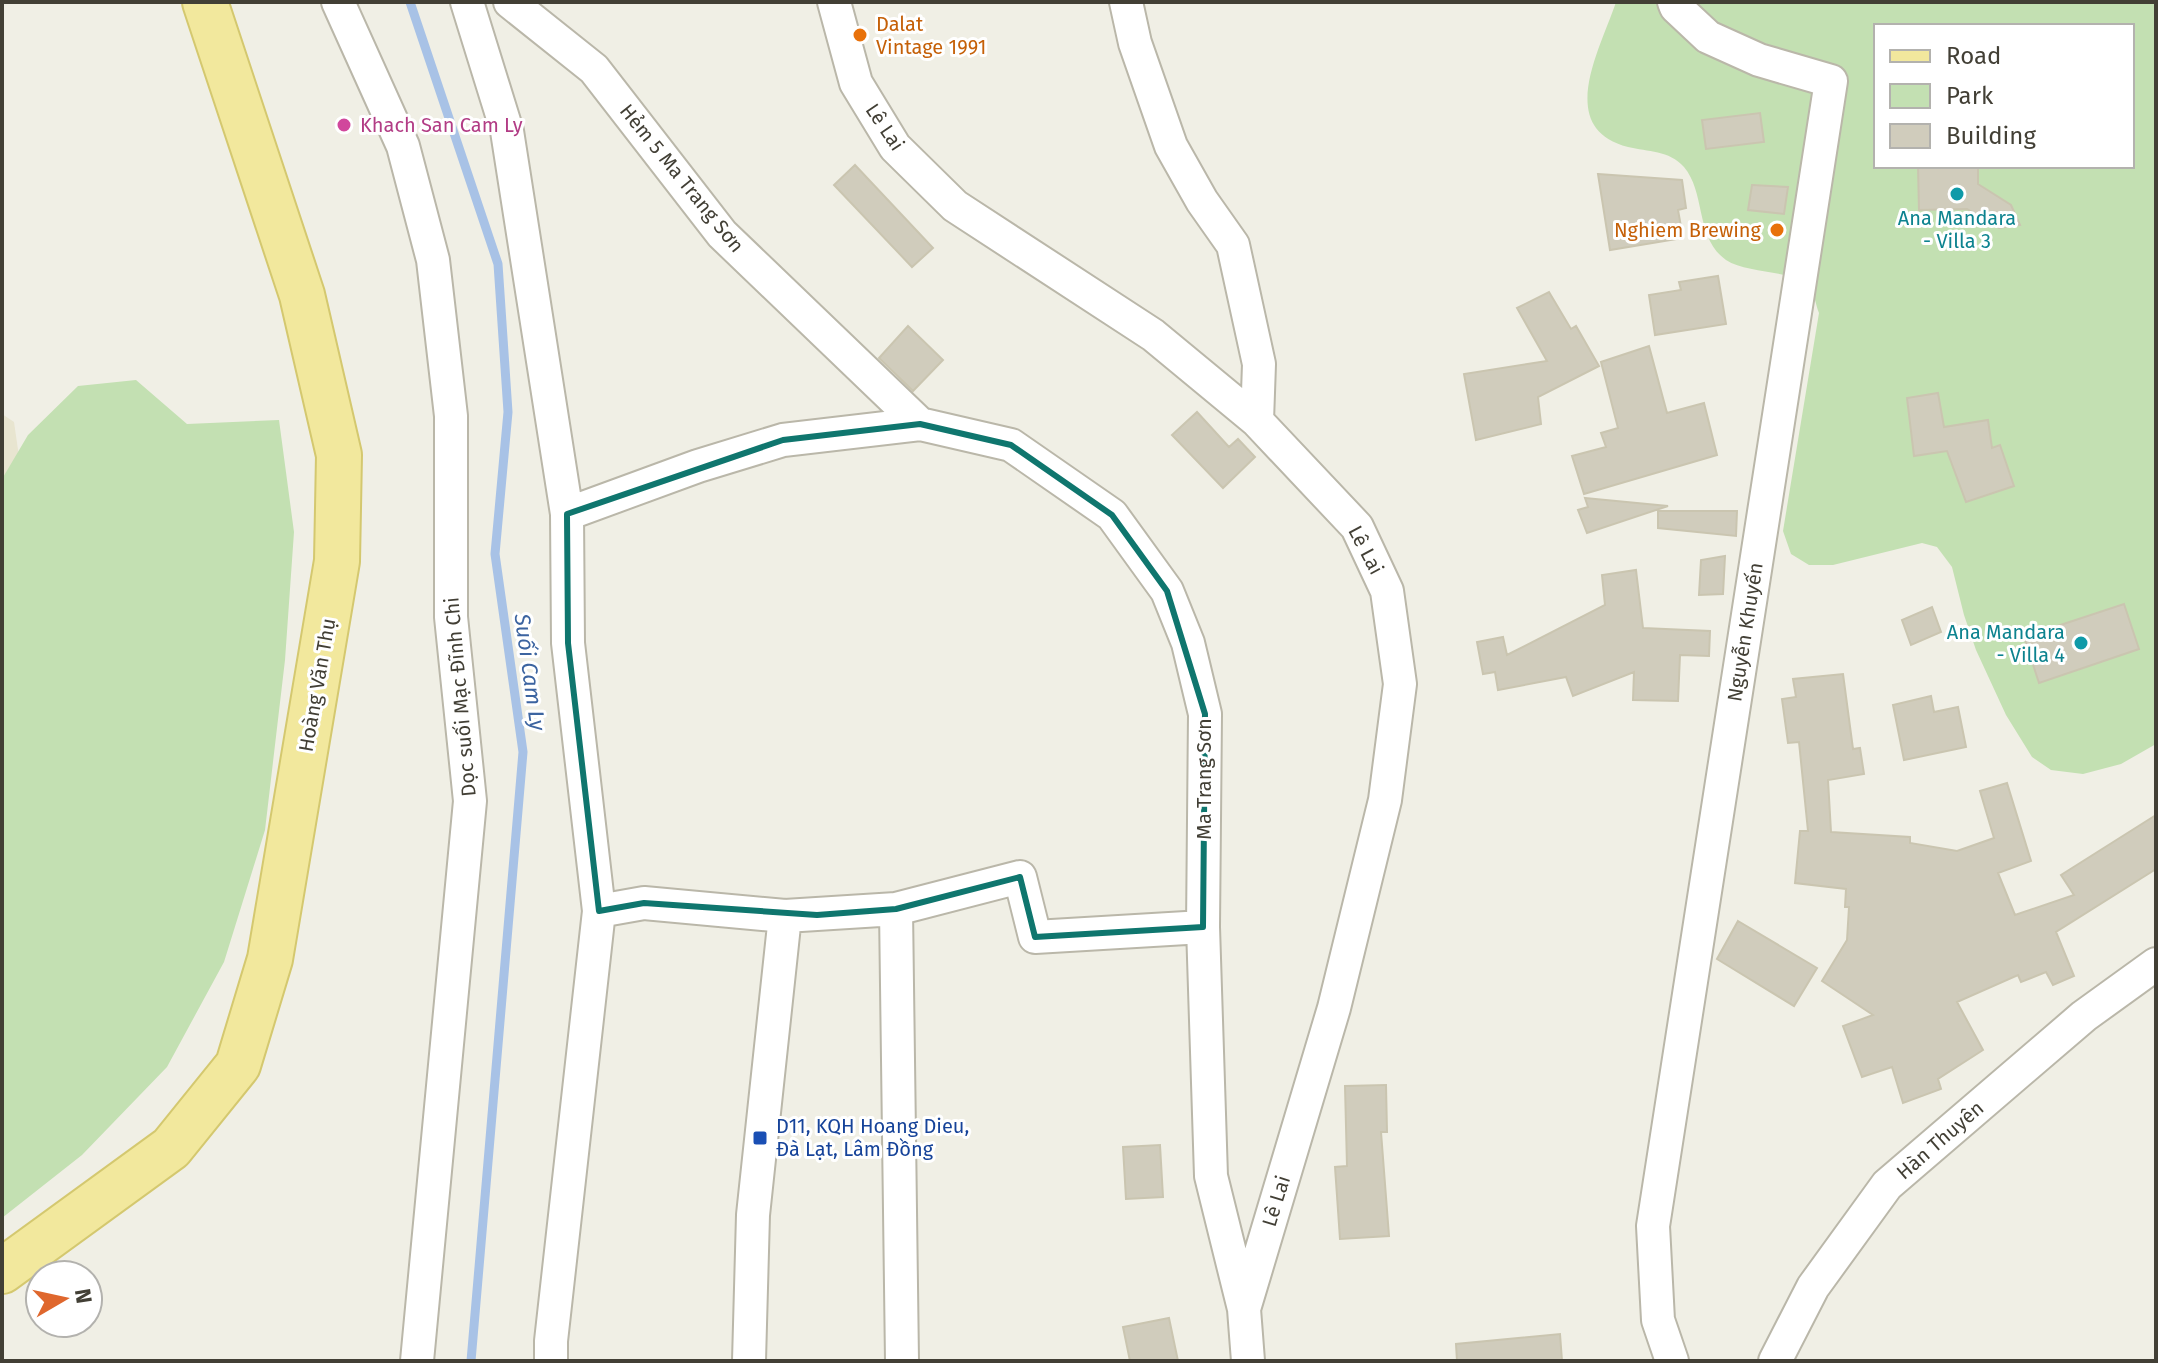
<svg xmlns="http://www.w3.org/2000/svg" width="2158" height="1363" font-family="'Fira Sans',sans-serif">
  <rect width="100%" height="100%" fill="#f0efe5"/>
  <!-- education -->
  <path fill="#e8e5d0" d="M2 414 14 422 27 512 2 550Z"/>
  <!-- green -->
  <path fill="#c3e0b2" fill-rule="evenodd" d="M1616 2H2156V744L2121 764 2083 774 2051 770 2032 757 2006 715 1976 650 1964 615 1952 567 1937 547 1922 543 1833 565H1809L1791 554 1783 531 1819 313C1816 306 1815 296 1811 290 1796 268 1748 275 1726 260 1695 238 1706 193 1684 167 1669 150 1648 152 1628 147 1554 128 1601 48 1616 2ZM1876 26H2132V166H1876Z
    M136 380 187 424 279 420 294 532 285 660 265 830 224 962 167 1067 82 1155 2 1218V479L28 435 78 386Z"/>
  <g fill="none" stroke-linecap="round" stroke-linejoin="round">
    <!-- stream -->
    <path stroke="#a8c2e6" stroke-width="9" d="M410 2 498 264 508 412 495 554 523 752 471 1361"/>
  </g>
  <!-- building -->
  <path fill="#d0ccbc" stroke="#cac5b0" stroke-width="2" d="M1760 113 1764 142 1706 149 1702 120Z
    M855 165 933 248 912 267 834 185Z
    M1918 166H1978V184L2011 205 2020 225 1999 228 1967 209 1919 210Z
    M1598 174 1682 180 1686 208 1678 210 1683 238 1610 250Z
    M1752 185 1788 187 1784 214 1748 210Z
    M1718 276 1726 324 1655 335 1649 295 1681 290 1679 282Z
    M1549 292 1571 329 1576 326 1599 366 1538 397 1541 424 1476 440 1464 374 1547 361 1517 308Z
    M908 326 943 360 913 391 879 358Z
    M1649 346 1667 413 1704 403 1717 455 1584 494 1572 456 1606 447 1601 433 1618 428 1601 362Z
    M1938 393 1944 427 1988 420 1992 448 2000 445 2014 486 1966 502 1947 451 1914 456 1907 398Z
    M1197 412 1229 447 1238 439 1255 457 1223 488 1172 435Z
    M1585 498 1668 506 1587 533 1578 510 1588 507Z
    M1658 511H1737L1736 536 1658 528Z
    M1725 556 1723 594 1699 595 1701 560Z
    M1636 570 1643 628 1710 631 1709 656 1680 655 1678 701 1633 700 1634 672 1573 696 1566 677 1498 690 1495 672 1483 674 1477 642 1503 637 1507 655 1605 605 1602 575Z
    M2124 604 2139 649 2039 683 2024 637Z
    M1932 607 1941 632 1911 645 1902 620Z
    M1843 674 1853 749 1860 748 1864 774 1828 780 1831 832 1910 837V843L1957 851 1994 838 1980 791 2007 783 2031 861 1998 873 2015 915 2074 895 2061 875 2156 815V869L2056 932 2074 976 2053 985 2046 972 2021 982 2018 975 1957 1002 1983 1050 1938 1079 1941 1089 1903 1103 1892 1067 1862 1077 1843 1026 1873 1015 1822 981 1847 940 1849 907H1845L1846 889 1795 883 1800 831H1808L1799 742 1788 743 1782 699 1796 697 1793 679Z
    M1931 696 1934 712 1958 707 1966 747 1904 760 1893 705Z
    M1738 921 1817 968 1794 1006 1717 959Z
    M1386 1085 1387 1132H1381L1389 1236 1340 1239 1335 1167 1347 1166 1345 1086Z
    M1160 1145 1163 1197 1126 1199 1123 1147Z
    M1169 1318 1178 1361H1130L1123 1327Z
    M1560 1334 1562 1361H1457L1456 1344Z"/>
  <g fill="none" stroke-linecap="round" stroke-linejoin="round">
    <!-- minor casing -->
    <g stroke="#bab7a9" stroke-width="36">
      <path id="minor" d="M338 2 403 146 433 260 451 416V617L470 801 417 1361
        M467 2 507 131 567 514 568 643 599 911 551 1341V1361
        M510 2 594 69 722 234 920 424
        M834 2 856 83 895 147 955 206 1153 335 1257 421 1357 527 1387 591 1400 684 1385 800 1334 1008 1244 1309
        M1126 2 1135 43 1171 146 1202 201 1233 245 1259 364 1257 421
        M567 514 698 466 783 440 920 424 1011 445 1112 515 1167 591 1188 643 1205 714 1203 927 1211 1176 1244 1309 1248 1361
        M896 909 1020 877 1035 937 1203 927
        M599 911 644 903 785 916 896 909 902 1361
        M749 1361 753 1215 785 916
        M1672 1361 1658 1320 1653 1226 1831 81 1759 60 1708 37 1676 7 1674 2
        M1775 1361 1813 1287 1887 1185 2084 1016 2156 964"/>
    </g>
    <!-- primary casing -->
    <g stroke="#d4c86f" stroke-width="48">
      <path id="primary" d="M2 1271 171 1148 238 1065 270 959 337 561 339 455 302 295 205 2"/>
    </g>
    <!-- minor -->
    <use href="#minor" stroke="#fff" stroke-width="32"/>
    <!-- primary -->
    <use href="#primary" stroke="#f2e89d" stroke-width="44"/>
  </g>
  <!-- marked area -->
  <path fill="none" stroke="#0f766e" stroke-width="6" stroke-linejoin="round" d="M920 424 1011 445 1112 515 1167 591 1205 714 1203 927 1035 937 1020 877 896 909 817 915 644 903 599 911 568 643 567 514 783 440Z"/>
  <!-- markers -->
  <g fill="#e8710a" stroke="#fff" stroke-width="3">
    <circle cx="860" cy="35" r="8"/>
    <circle cx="1777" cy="230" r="8"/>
  </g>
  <circle fill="#d1479c" stroke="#fff" stroke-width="3" cx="344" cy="125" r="8"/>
  <g fill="#0f9aa8" stroke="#fff" stroke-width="3">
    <circle cx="1957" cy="194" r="8"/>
    <circle cx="2081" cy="643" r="8"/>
  </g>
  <rect fill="#1a4fb4" stroke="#fff" stroke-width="3" x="752" y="1130" width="16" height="16" rx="4"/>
  <g text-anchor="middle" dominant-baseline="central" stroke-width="6" stroke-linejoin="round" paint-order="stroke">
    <!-- food labels -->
    <g font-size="20" fill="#c56008" stroke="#fff" text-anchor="start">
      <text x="876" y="24">Dalat<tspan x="876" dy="23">Vintage 1991</tspan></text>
      <text x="1761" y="230" text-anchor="end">Nghiem Brewing</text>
    </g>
    <!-- hotel labels -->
    <g font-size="20" fill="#b23c85" stroke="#fff" text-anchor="start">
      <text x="360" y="125">Khach San Cam Ly</text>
    </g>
    <!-- street labels -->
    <g font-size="20" fill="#423f35" stroke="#fff">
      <text transform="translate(885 127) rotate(56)">Lê Lai</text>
      <text transform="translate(682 178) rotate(51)">Hẻm 5 Ma Trang Sơn</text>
      <text transform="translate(1366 550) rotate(62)">Lê Lai</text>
      <text transform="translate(1745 632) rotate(-81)">Nguyễn Khuyến</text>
      <text transform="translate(317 685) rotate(-80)">Hoàng Văn Thụ</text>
      <text transform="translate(460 697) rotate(-95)">Dọc suối Mạc Đĩnh Chi</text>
      <text transform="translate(1204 779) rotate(-90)">Ma Trang Sơn</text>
      <text transform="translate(1940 1140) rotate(-41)">Hàn Thuyên</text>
      <text transform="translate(1276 1201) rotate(-73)">Lê Lai</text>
    </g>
    <!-- culture labels -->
    <g font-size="20" fill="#0d838f" stroke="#fff">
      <text x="1957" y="218">Ana Mandara<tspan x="1957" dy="23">- Villa 3</tspan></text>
      <text x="2065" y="632" text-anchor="end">Ana Mandara<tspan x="2065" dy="23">- Villa 4</tspan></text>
    </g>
    <!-- transit labels -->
    <g font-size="20" fill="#164399" stroke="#fff" text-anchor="start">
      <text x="776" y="1126">D11, KQH Hoang Dieu,<tspan x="776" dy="23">Đà Lạt, Lâm Đồng</tspan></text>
    </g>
    <!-- water labels -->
    <g font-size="22" font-style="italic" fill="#3c64a0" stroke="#fff">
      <text transform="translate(530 672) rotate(82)">Suối Cam Ly</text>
    </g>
  </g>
  <!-- border -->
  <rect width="2158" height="1363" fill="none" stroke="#423f35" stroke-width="8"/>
  <!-- legend -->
  <rect x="1874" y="24" width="260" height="144" fill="#ffffff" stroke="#b3b2ae" stroke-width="2"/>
  <rect x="1890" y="50" width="40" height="12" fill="#f2e89d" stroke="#b3b2ae" stroke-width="2"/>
  <text x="1946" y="64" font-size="24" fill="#423f35">Road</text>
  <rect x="1890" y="84" width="40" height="24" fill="#c3e0b2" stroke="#b3b2ae" stroke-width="2"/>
  <text x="1946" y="104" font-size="24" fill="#423f35">Park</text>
  <rect x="1890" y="124" width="40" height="24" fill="#d0ccbc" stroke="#b3b2ae" stroke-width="2"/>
  <text x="1946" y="144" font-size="24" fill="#423f35">Building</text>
  <!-- north arrow -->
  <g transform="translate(64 1299) rotate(81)"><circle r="38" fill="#ffffff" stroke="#b3b2ae" stroke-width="2"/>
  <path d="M0-6L14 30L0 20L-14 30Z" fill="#df672d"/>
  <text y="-12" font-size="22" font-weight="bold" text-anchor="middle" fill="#423f35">N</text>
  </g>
</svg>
